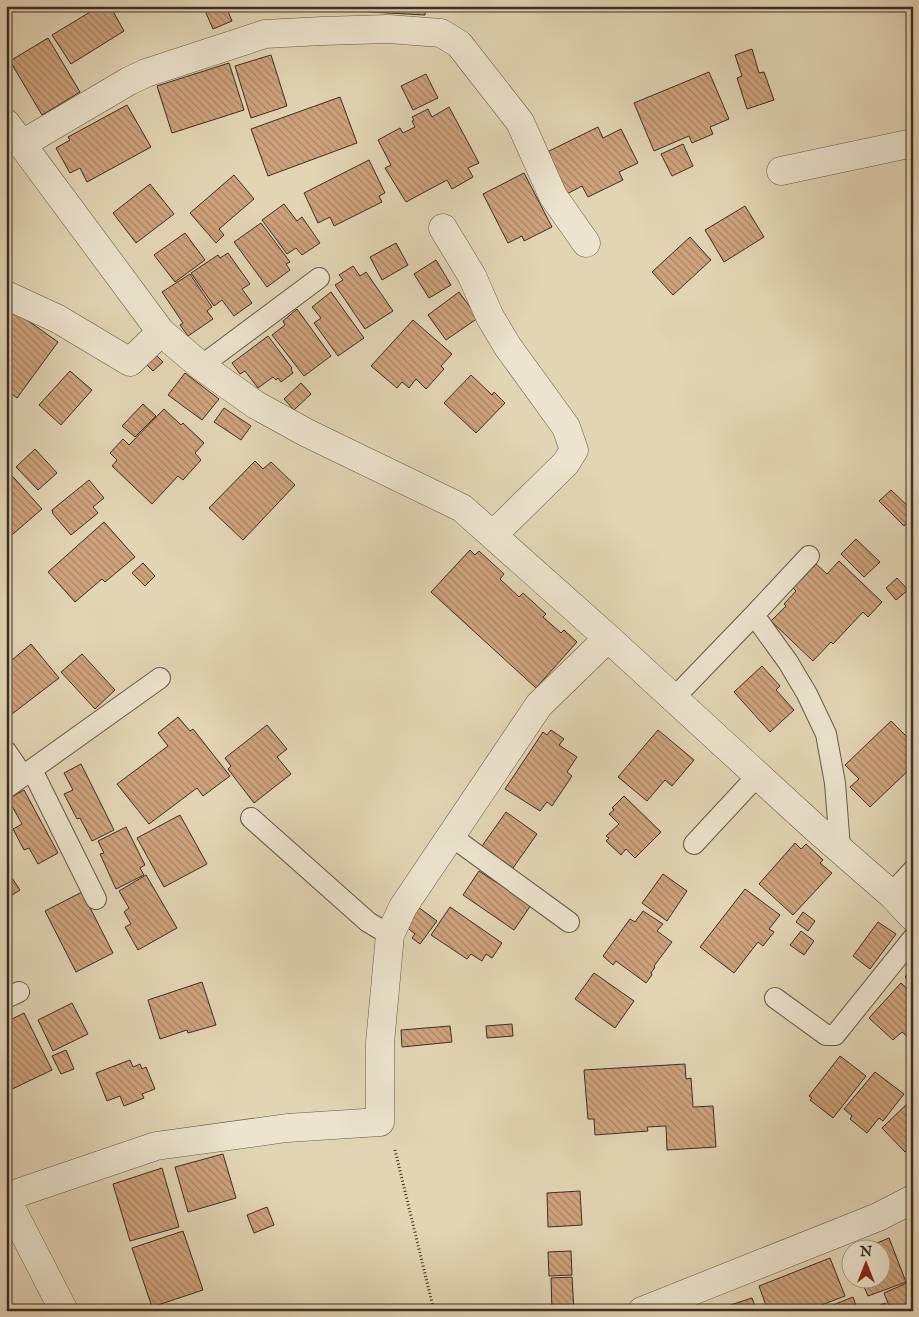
<svg xmlns="http://www.w3.org/2000/svg" width="919" height="1317" font-family="'IM FELL English',serif">
  <defs>
    <pattern id="building-back-hatch" width="6" height="6" patternUnits="userSpaceOnUse" patternTransform="scale(1.25)"><rect width="6" height="6" fill="#cfa27c"/><path d="M-1 5l2 2M0 0l6 6M5-1l2 2" fill="none" stroke="#a98465"/></pattern>
  </defs>
  <rect width="100%" height="100%" fill="#e2d5b4"/>
  <filter id="stains"><feTurbulence type="fractalNoise" baseFrequency=".004" numOctaves="4"/><feColorMatrix values="0 0 0 0 .2 0 0 0 0 .09 0 0 0 0 .02 0 0 0 .5 -.17"/></filter>
  <radialGradient id="worn" r=".72"><stop offset=".6" stop-color="#630" stop-opacity="0"/><stop offset="1" stop-color="#630" stop-opacity=".3"/></radialGradient>
  <!-- building -->
  <path fill="url(#building-back-hatch)" stroke="#3c2e26" d="M100 6H110L124 31 71 64 52 35Z
    M203 6H233L227 9 232 21 213 29Z
    M370 6H426L425 15 369 12Z
    M48 38 80 92 42 115 10 61Z
    M752 49 759 73 764 72 774 100 747 109 737 78 742 76 735 55Z
    M271 55 287 106 251 118 235 66Z
    M229 63 244 110 172 133 157 86Z
    M709 72 729 119 710 127 713 134 692 143 689 136 654 151 634 103Z
    M426 74 438 98 413 110 401 86Z
    M340 97 357 143 268 176 251 129Z
    M127 105 151 147 87 182 80 168 70 173 56 148 70 140 68 137Z
    M449 107 479 163 468 168 473 177 452 189 447 180 406 202 385 168 391 165 378 140 400 128 403 133 415 127 412 121 414 120 412 117 428 109 432 117Z
    M598 127 603 138 621 129 638 163 619 172 623 180 588 197 582 186 563 196 543 154Z
    M683 144 693 166 672 176 661 154Z
    M369 160 385 193 379 196 382 202 334 226 330 217 318 223 304 193Z
    M524 173 552 227 524 241 522 236 508 243 483 194Z
    M234 175 254 199 219 229 224 235 216 243 190 213Z
    M150 184 174 214 136 243 113 213Z
    M284 204 297 221 302 217 320 243 302 255 296 248 287 254 262 220Z
    M745 206 764 237 724 262 705 230Z
    M261 223 290 262 286 264 290 270 267 287 234 242Z
    M185 233 205 260 175 282 154 255Z
    M690 237 711 260 673 295 652 272Z
    M396 243 408 265 382 280 370 257Z
    M228 253 250 284 242 289 252 303 234 316 222 300 214 306 191 273 218 255 220 258Z
    M436 260 451 285 429 298 414 274Z
    M353 266 360 276 366 272 393 311 365 329 335 285 343 280 339 275Z
    M190 274 212 307 207 311 213 319 188 336 180 325 183 323 162 292Z
    M331 292 364 338 338 356 314 323 321 318 312 307Z
    M459 292 478 318 446 340 428 315Z
    M6 305 58 342 17 398 6 390Z
    M297 309 331 356 304 376 272 335 285 325 283 321Z
    M413 320 452 354 441 366 444 369 426 389 416 379 409 388 402 382 397 388 371 366Z
    M268 336 292 368 291 369 293 373 281 382 278 378 276 380 273 377 258 388 245 371 240 374 232 363Z
    M154 353 163 362 153 371 145 363Z
    M70 371 92 390 61 425 39 405Z
    M185 373 219 399 202 420 168 395Z
    M471 375 492 395 494 392 505 403 476 433 444 403Z
    M301 383 311 394 294 410 284 399Z
    M143 404 156 416 135 437 122 426Z
    M224 408 251 426 241 440 214 422Z
    M164 409 181 425 183 423 204 443 195 453 201 460 183 480 178 476 152 504 112 466 117 460 110 453 123 439 129 445Z
    M35 449 57 473 38 490 16 467Z
    M255 461 263 469 271 462 295 485 243 540 209 508Z
    M6 469 42 509 6 540Z
    M89 480 104 498 93 507 98 513 71 535 53 514 52 510Z
    M891 490 913 511V516L904 526 879 501Z
    M104 522 135 557 105 582 102 579 75 602 48 572Z
    M856 539 880 562 864 577 841 554Z
    M470 550 475 555 479 551 504 574 500 579 519 597 523 593 546 614 543 617 561 633 564 630 577 642 536 688 431 592Z
    M839 561 882 602 868 617 863 612 833 644 831 642 813 661 771 621 786 606 784 604 796 591 793 588 816 564 827 574Z
    M143 563 155 576 145 586 132 573Z
    M897 578 908 590 896 600 886 588Z
    M31 644 59 678 12 714 6 707V665Z
    M82 654 115 690 95 709 61 672Z
    M762 666 780 686 776 690 794 710 770 732 734 692Z
    M178 717 190 731 193 729 230 776 203 796 197 788 149 824 117 784 168 746 158 733Z
    M891 721 913 743V766L870 807 850 787 859 779 845 765Z
    M267 725 287 749 277 757 291 774 254 803 228 769 231 766 225 758Z
    M551 730 564 739 559 745 577 757 567 772 572 776 552 806 547 802 540 811 505 789 543 732 547 735Z
    M658 730 694 760 672 786 665 780 647 801 618 777Z
    M81 764 114 830 92 841 80 818 77 819 64 794 73 790 64 773Z
    M24 790 58 853 38 864 29 848 24 850 13 829 22 824 8 799Z
    M624 796 661 832 635 858 626 849 621 855 606 841 609 838 606 836 619 824 609 814 614 810 612 808Z
    M506 812 537 834 513 868 482 846Z
    M180 815 207 864 164 887 137 838Z
    M126 827 145 865 140 868 144 875 116 889 100 854 104 853 98 841Z
    M795 843 801 849 806 844 823 860 820 863 832 873 793 915 759 884Z
    M6 869 20 890 6 899Z
    M479 871 531 905 514 930 463 895Z
    M663 874 687 891 667 921 642 903Z
    M146 875 177 928 138 950 125 927 131 924 124 912 129 908 119 891Z
    M745 889 780 915 769 929 774 932 763 946 758 942 734 973 700 947Z
    M82 892 113 953 76 972 45 911Z
    M418 907 437 921 420 944 412 938 415 934 404 925Z
    M450 907 502 943 492 958 486 954 482 961 471 954 467 959 431 935Z
    M643 911 663 924 657 931 672 942 654 966 655 967 651 973 652 975 646 983 616 961 613 965 603 956 630 919 635 922Z
    M803 912 815 921 808 931 796 922Z
    M878 922 896 934 870 969 853 956Z
    M801 931 814 941 804 955 790 945Z
    M913 969V985L905 977Z
    M594 973 634 1001 615 1028 575 999Z
    M202 982 216 1025 188 1033 187 1030 160 1039 148 1000Z
    M901 983 913 994V1042L902 1032 893 1040 869 1018Z
    M72 1003 88 1034 53 1051 38 1020Z
    M24 1013 52 1070 6 1092V1022Z
    M512 1024 513 1036 487 1038 486 1026Z
    M450 1026 452 1042 402 1047 401 1030Z
    M66 1050 74 1069 61 1074 52 1056Z
    M840 1056 866 1076 833 1118 810 1100 812 1098 809 1096Z
    M130 1060 133 1067 140 1064 142 1069 146 1067 155 1089 142 1094 144 1098 124 1106 120 1096 107 1101 96 1073Z
    M685 1064 686 1079 691 1078 693 1107 713 1106 716 1147 667 1150 666 1126 647 1127 648 1131 595 1135 594 1119H588L584 1070Z
    M875 1072 904 1094 883 1121 879 1118 867 1133 850 1119 852 1116 844 1109Z
    M911 1100 913 1102V1150L910 1147 905 1152 882 1128Z
    M223 1154 236 1198 188 1212 175 1167Z
    M162 1168 179 1227 130 1241 113 1184Z
    M580 1191 582 1225 548 1227 547 1193Z
    M267 1207 274 1225 254 1233 247 1215Z
    M183 1231 203 1290 152 1307 132 1248Z
    M889 1238 906 1282 868 1296 861 1280H882V1250H860Z
    M571 1251 572 1275 549 1276 548 1252Z
    M830 1258 845 1296 806 1311H768L759 1286Z
    M572 1277 574 1311H552L551 1278Z
    M907 1283 913 1299V1304L895 1311H891L884 1293Z
    M853 1297 858 1311H818Z
    M752 1298 757 1311H712Z
    M885 1303 888 1311H867Z"/>
  <g fill="none" stroke-linecap="round" stroke-linejoin="round">
    <!-- service casing -->
    <g stroke="#66584a" stroke-width="22">
      <path id="service" d="M201 366 319 278
        M754 615 788 662 807 694 826 734 835 783 840 848
        M674 698 754 615 809 556
        M6 751 23 776
        M32 770 96 899
        M6 788 160 678
        M251 818 368 922 390 935
        M451 836 569 922
        M694 844 758 775
        M891 894 913 870
        M6 998 19 992
        M775 998 826 1035H835L913 938"/>
    </g>
    <!-- minor casing -->
    <g stroke="#66584a" stroke-width="29">
      <path id="minor" d="M6 123 161 332 201 366 256 405 307 433 462 508 608 638 813 826 891 894 913 917
        M22 144 129 81 146 73 265 34 322 31 388 29 441 33 459 44 520 122 553 196 586 243
        M781 171 913 143
        M443 228 472 276 490 317 508 347 566 427 574 450 566 463 493 535
        M6 295 58 319 130 362 161 332
        M6 1197 156 1146 287 1128 380 1122V1043L390 935 403 907 539 705 608 638
        M6 1198 64 1311
        M642 1311 878 1217 913 1199"/>
    </g>
    <!-- path -->
    <path stroke="#3c2e26" stroke-width="3" stroke-dasharray="1 2.5" stroke-linecap="butt" d="M395 1150 434 1311"/>
    <!-- service -->
    <use href="#service" stroke="#ece4ce" stroke-width="20"/>
    <!-- minor -->
    <use href="#minor" stroke="#ece4ce" stroke-width="28"/>
  </g>
  <!-- margin -->
  <rect width="919" height="1317" fill="none" stroke="#e2d5b4" stroke-width="25"/>
  <rect x="8" y="8" width="904" height="1302" fill="none" stroke="#3c2e26" stroke-width="2.5"/>
  <rect x="12" y="12" width="894" height="1292" fill="none" stroke="#3c2e26"/>
  <!-- north arrow -->
  <g transform="translate(866 1264)"><circle r="24" fill="#ece4ce" stroke="#a69b8b"/>
  <path d="M0-4L9 19L0 12L-9 19Z" fill="#8f2418"/>
  <text y="-8" font-size="14" font-weight="bold" text-anchor="middle" fill="#3c2e26">N</text>
  </g>
  <rect width="100%" height="100%" filter="url(#stains)"/>
  <rect width="100%" height="100%" fill="url(#worn)"/>
</svg>
